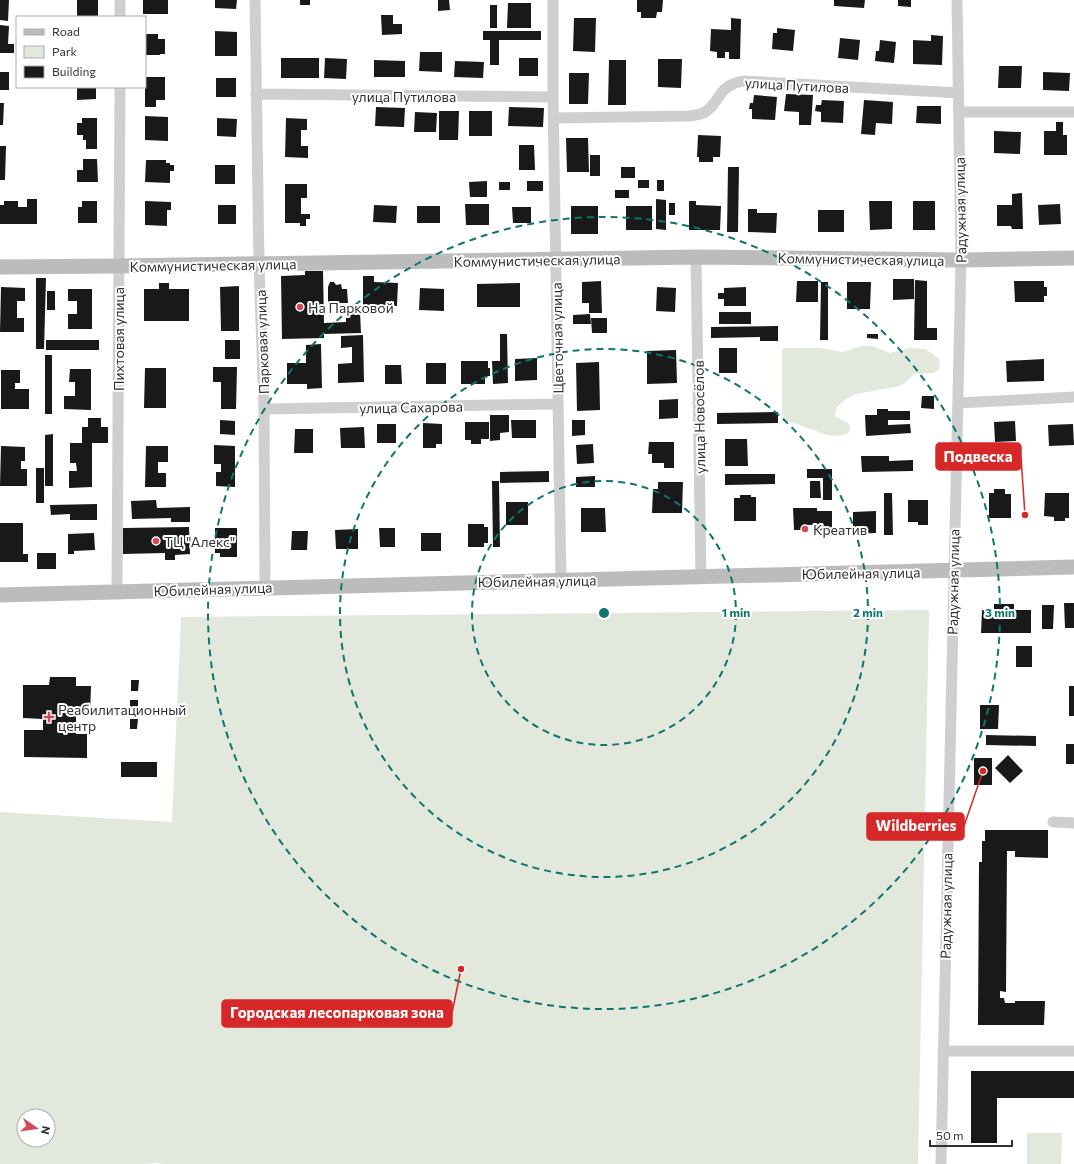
<svg xmlns="http://www.w3.org/2000/svg" width="1074" height="1164" font-family="Commissioner,sans-serif">
  <rect width="100%" height="100%" fill="#fff"/>
  <!-- green -->
  <path fill="#e2e8dc" fill-rule="evenodd" d="M861 346H872L890 353 909 348 926 349 939 359 940 366 939 370 934 373 914 374 904 384 895 387 856 394 846 399 837 407 835 416 848 423 850 427 849 433C832 440 820 432 805 427 798 424 791 423 784 420L782 415V351L784 348H820L843 352Z
    M929 610 918 1164H164L157 1163 143 1164H0V812L172 822 181 617ZM24 1116H48V1140H24Z
    M1027 1133H1062L1061 1164H1027Z"/>
  <!-- building -->
  <path fill="#191919" d="M0 0H9L8 21 0 20Z
    M77 0H98V17H77Z
    M143 0H168V14H143Z
    M215 0H237L236 9 215 8Z
    M300 0H310V5H300Z
    M438 0H449L450 10 438 11Z
    M637 0H663L662 12H657L656 18H641V12H637Z
    M834 0H865L864 8 834 6Z
    M898 0H911V7L898 6Z
    M508 3H531V28H507Z
    M490 5H497V28H490Z
    M381 15H393V24H402V34L382 35Z
    M574 18H596L595 52 573 51Z
    M731 18 741 19 740 59H729V52H725V58H717V52L710 51 711 29 731 30Z
    M0 25 9 26 8 44H14V53H0Z
    M777 28 795 30 793 51 772 49 773 33H777Z
    M215 31 237 32V56H215Z
    M483 31H541V40H499V65H490V40H483Z
    M146 34H158V39H165V54H160V55H146Z
    M931 35 943 36 942 65 913 64V40L931 41Z
    M840 38 860 40 858 60 838 58Z
    M880 40 896 42 894 63 875 61 876 51H879Z
    M420 52H442V72L419 71Z
    M281 58H319V78H281Z
    M325 58 347 59 346 79 324 78Z
    M519 58H538V76H519Z
    M658 59H682L681 88 658 87Z
    M374 60 405 61V77H374Z
    M609 60H626V105H608Z
    M455 61 484 62 483 78 454 77Z
    M999 66H1022L1021 88H998Z
    M0 72H9V90H0Z
    M1043 72 1070 73 1069 91 1043 90Z
    M569 73H589L588 104H569Z
    M145 77H165V100H156V107H145Z
    M216 78H236V97H216Z
    M77 87H96V99L77 100Z
    M786 94 813 95 811 125H799V112L784 111Z
    M754 95 777 97 775 120 752 119V109H749L750 103H753Z
    M822 100 844 101 843 123 821 122V112L815 111 816 105H821Z
    M864 100 893 102 892 124 876 123 875 135 861 134Z
    M0 103H4L3 125H0Z
    M917 106H941V124L916 123Z
    M376 107 405 108 404 127 375 126Z
    M509 107 544 108 543 127 508 126Z
    M439 111H459L458 140H439Z
    M469 111H492V136H469Z
    M415 112 437 113 436 132H414Z
    M145 116 168 117V141L145 140Z
    M82 118H97V149H86V140H83V135H77V123H82Z
    M217 118 237 119 236 137 217 136Z
    M286 118 307 119V130H301V146H308V158L285 157Z
    M1056 122H1063V135H1067V155H1044V131H1056Z
    M994 131 1021 132 1020 154 994 153Z
    M698 135 721 136 720 157H713V162H699V157H697Z
    M566 138H588L589 172H567Z
    M519 145H534L535 170H519Z
    M0 146H6L5 180H0Z
    M590 155H600V176H590Z
    M83 159H97L98 182H77V170H83Z
    M146 160H166V163H170V165H174V171H170V183L145 182Z
    M215 165H235V184H215Z
    M621 167H635V178H621Z
    M728 167H739L738 232H727Z
    M638 180H649V188H638Z
    M657 180H664V191H657Z
    M487 181V197H470L469 182Z
    M527 181H543V191H527Z
    M499 182H510V190H499Z
    M285 184H307V198H301V214H310V219H306V226H300V223H285Z
    M615 190H629V198H615Z
    M1022 193 1023 229H1012L1011 226H997V205H1012V194Z
    M27 199H37V224H0V205H4V201H18V207H27Z
    M656 199 666 200V230L656 229Z
    M82 201H97V223H78V207H82Z
    M145 201 171 202V210H167V226L145 225Z
    M689 201H696V205L721 206 720 230H689Z
    M869 201H892V229L870 230Z
    M913 201H935V230H913Z
    M669 203H675V215H669Z
    M465 204H489V225H466Z
    M1060 204 1061 224 1039 225 1038 205Z
    M218 205H236V224H218Z
    M374 205 397 206 396 223 373 222Z
    M417 206H440V223H417Z
    M571 206H598V234H571Z
    M626 206H652V230H626Z
    M512 207H531V223H513Z
    M748 209H757V213H777L776 233 748 232Z
    M818 210H844V232H818Z
    M305 271H323L324 323 346 322V313L360 312 361 333 324 334V338L282 339 281 276 305 275Z
    M363 276H374V282L398 283 397 306 363 305Z
    M36 278H46L44 349H36Z
    M893 279H914V299L893 300Z
    M915 280 927 281V328H937V340H914Z
    M601 281 602 313H589V303H582V282Z
    M797 281H818V302H796Z
    M1014 281H1044V287H1047V296H1044V302H1015Z
    M330 282H334L336 285 341 284 342 289H347L348 303H328V287Z
    M821 282H828V340H820Z
    M847 282H871L870 309H847Z
    M159 283H169V289H189V321H144V289H159Z
    M520 283V307H477V284Z
    M239 286V331H221L220 287Z
    M1 287 25 288V301H17V318H24V332H0Z
    M657 287 676 288 675 312 656 311Z
    M746 287V306H724V299H718V293H724V288Z
    M420 288 444 289V311L419 310Z
    M68 289H92V329H68V314H77V301H68Z
    M47 291H55V310H47Z
    M719 312H751V324H719Z
    M590 314 591 324H573V315Z
    M591 318H607V333H592Z
    M778 326V341H760V337L711 338V327Z
    M500 334H507L508 383 493 384 492 361H500Z
    M867 334H878V339L867 338Z
    M363 335 364 382 338 383V364L352 363V347L341 348V336Z
    M46 340H99V350H46Z
    M225 340H240V359H225Z
    M321 344 322 388 307 389V384H287V363H306V345Z
    M719 348H737V373H719Z
    M676 350 677 383 647 384V351Z
    M45 355H52V414H45Z
    M537 358V380L515 381V359Z
    M1044 359V381L1007 382 1006 361Z
    M461 361H488V368H490V376H485V384H461Z
    M599 362 600 410 577 411 576 363Z
    M426 363H446V384H426Z
    M385 365H401L402 384H385Z
    M213 367H237L236 409H221V382H213Z
    M145 368H166V408H144Z
    M70 369H91V410L64 409V396H75V382H69Z
    M1 370H20V383H15V389H29V409H1Z
    M922 396H934V409L921 408Z
    M678 399V418L659 419V400Z
    M877 409H888V411H910V420H888V425L910 424 911 433 866 436 865 415H877Z
    M778 412V423L717 424V413Z
    M490 415H509V432L500 433V440L490 441Z
    M88 418H101V427H108V443H92V487L69 488V471H77L76 463H70V443H82V427H88Z
    M220 420 235 421V435L220 434Z
    M511 420H536V438H512Z
    M572 420H585V435L572 436Z
    M1015 421 1016 441 995 442 994 422Z
    M465 422H489V439H481V444H471V440H465Z
    M423 423 442 424V444H436V448H423Z
    M377 424H396V443H377Z
    M1073 424 1074 445 1049 446 1048 425Z
    M364 427 365 448H341L340 428Z
    M295 429H313V453H294Z
    M53 434V486H45V435Z
    M725 439H747L748 466H725Z
    M649 442H674V468H664V463H652V454H648Z
    M593 444 594 463 577 464 576 445Z
    M214 445 235 446V487L216 486V472H221V464H214Z
    M1 446 25 447V461H21V469H27V486H0Z
    M146 446H168V462H158V473H166V487H145Z
    M861 456H889V461L913 460V471L862 472Z
    M36 468H44V503H36Z
    M807 469H832V500H823V478H807Z
    M549 471V482L500 483V472Z
    M725 474H775V484L725 485Z
    M595 476V487H576V477Z
    M492 481H499L500 547H493Z
    M810 481H820L821 498H810Z
    M658 482H683L682 513H652L653 489H658Z
    M994 489H1005V494H1011V518H989V493H994Z
    M884 493H892L893 535H884Z
    M1045 493H1069V518H1065V521H1054V517L1044 516Z
    M740 495H751V497H756V521H734V498H740Z
    M156 500 157 508 190 507V522H171V518L132 519 131 501Z
    M908 500H928V525H918V522H908Z
    M506 502H528V525H506Z
    M97 504V520H70V514L51 515 50 505Z
    M581 508H605L606 532H581Z
    M793 508H817V511H832V530L814 531V525H806L807 530H794Z
    M876 511V533L853 534V512Z
    M0 523H23V554H28V562H0Z
    M468 524H484V527H488V543H484V547H468Z
    M189 527 190 554 175 555V560H165V553L123 554V528Z
    M215 528H237V557H220V553H215Z
    M379 528H395V547H380Z
    M358 529V549H336L335 530Z
    M292 531H308L307 550H291Z
    M94 533 95 550 74 551V554H68V534Z
    M421 533H441V551H421Z
    M37 553H56V569H37Z
    M1064 603H1074V628H1065Z
    M994 604H1014V610H1031V633H981L982 610H994Z
    M1042 605H1054L1053 629H1042Z
    M1016 646H1032V667H1016Z
    M50 677H76V686H91L90 716H76V734H87V758L24 757V730H43V719L23 718V685H49Z
    M131 680H139L138 691H131Z
    M1069 686H1074V716H1069Z
    M130 700H138V711H130Z
    M980 705H999L998 729H980Z
    M130 719H138L137 729H130Z
    M986 735 1036 736V746L986 745Z
    M1066 744H1074V764H1066Z
    M1008 755 1023 771 1010 783 995 768Z
    M974 758H992V785H974Z
    M121 762H157V777H121Z
    M985 830H1048V858L1015 857V851H1007L1006 992 1000 991V998H1004L1005 1003H1015V1001H1045L1044 1025H978L979 862H982V841H985Z
    M971 1071H1074V1098H997V1143H971Z"/>
  <g fill="none" stroke-linecap="round" stroke-linejoin="round">
    <!-- street -->
    <path stroke="#cfcfcf" stroke-width="11" d="M255 0 259 264 264 409 265 588
      M553 0V97L561 581
      M120 17V0
      M256 94 553 97
      M959 112H1074
      M553 118 690 116C695 115 699 115 703 113 721 104 716 85 744 81L959 93
      M696 257 701 577
      M958 403 1074 397
      M264 409 558 404
      M117 592 120 87
      M1053 822 1074 823
      M943 1051H1074
      M941 1164 961 260 957 0"/>
    <!-- secondary -->
    <path stroke="#bcbcbc" stroke-width="15" d="M0 267 118 266 696 257 961 260 1074 258
      M0 595 1074 567"/>
  </g>
  <!-- distance rings -->
  <g fill="none" stroke="#0f766e" stroke-width="2" stroke-dasharray="7 5">
    <circle cx="604" cy="613" r="132"/>
    <circle cx="604" cy="613" r="264"/>
    <circle cx="604" cy="613" r="396"/>
  </g>
  <!-- markers -->
  <g fill="#d44955" stroke="#fff" stroke-width="1.5">
    <circle cx="300" cy="307" r="4"/>
    <circle cx="805" cy="529" r="4"/>
    <circle cx="156" cy="541" r="4"/>
    <path d="M47 711h4v4h4v4h-4v4h-4v-4h-4v-4h4z"/>
  </g>
  <g text-anchor="middle" dominant-baseline="central" stroke-width="4" stroke-linejoin="round" paint-order="stroke">
    <!-- street labels -->
    <g font-size="14" fill="#323232" stroke="#fff">
      <text transform="translate(797 85) rotate(3)">улица Путилова</text>
      <text x="404" y="96">улица Путилова</text>
      <text transform="translate(960 210) rotate(-91)">Радужная улица</text>
      <text transform="translate(861 259) rotate(1)">Коммунистическая улица</text>
      <text transform="translate(537 260) rotate(-1)">Коммунистическая улица</text>
      <text transform="translate(213 265) rotate(-1)">Коммунистическая улица</text>
      <text transform="translate(557 338) rotate(-91)">Цветочная улица</text>
      <text transform="translate(118 339) rotate(-90)">Пихтовая улица</text>
      <text transform="translate(262 342) rotate(-92)">Парковая улица</text>
      <text transform="translate(411 407) rotate(-1)">улица Сахарова</text>
      <text transform="translate(699 417) rotate(-91)">улица Новосёлов</text>
      <text transform="translate(861 573) rotate(-1)">Юбилейная улица</text>
      <text transform="translate(537 581) rotate(-1)">Юбилейная улица</text>
      <text transform="translate(953 582) rotate(-89)">Радужная улица</text>
      <text transform="translate(213 589) rotate(-2)">Юбилейная улица</text>
      <text transform="translate(946 906) rotate(-89)">Радужная улица</text>
    </g>
    <!-- poi labels -->
    <g font-size="14" fill="#323232" stroke="#fff" text-anchor="start">
      <text x="308" y="307">На Парковой</text>
      <text x="813" y="529">Креатив</text>
      <text x="164" y="541">ТЦ "Алекс"</text>
      <text x="58" y="709">Реабилитационный<tspan x="58" dy="16">центр</tspan></text>
    </g>
  </g>
  <circle cx="604" cy="613" r="6" fill="#0f766e" stroke="#fff" stroke-width="2"/>
  <g font-size="12" text-anchor="middle" font-weight="bold" fill="#0f766e" stroke="#fff" stroke-width="4" stroke-linejoin="round" paint-order="stroke">
    <text x="736" y="617">1 min</text>
    <text x="868" y="617">2 min</text>
    <text x="1000" y="617">3 min</text>
  </g>
  <!-- callouts -->
  <path fill="none" stroke="#d62828" stroke-width="1.5" d="M1025 515L1021 457M983 771L964 826M461 969L452 1013"/>
  <g fill="#d62828" stroke="#fff" stroke-width="1.5">
    <circle cx="1025" cy="515" r="4"/>
    <circle cx="983" cy="771" r="4"/>
    <circle cx="461" cy="969" r="4"/>
  </g>
  <g fill="#d62828" stroke="#d62828" stroke-width="1.5">
    <rect x="936" y="443" width="85" height="27" rx="4"/>
    <rect x="867" y="813" width="97" height="27" rx="4"/>
    <rect x="222" y="1000" width="230" height="27" rx="4"/>
  </g>
  <g font-size="15" text-anchor="middle" font-weight="bold" fill="#fff">
    <text x="978" y="462">Подвеска</text>
    <text x="916" y="831">Wildberries</text>
    <text x="337" y="1018">Городская лесопарковая зона</text>
  </g>
  <!-- legend -->
  <rect x="16" y="16" width="130" height="72" fill="#ffffff" stroke="#adadad"/>
  <rect x="24" y="29" width="20" height="6" fill="#bcbcbc" stroke="#adadad"/>
  <text x="52" y="36" font-size="12" fill="#323232">Road</text>
  <rect x="24" y="46" width="20" height="12" fill="#e2e8dc" stroke="#adadad"/>
  <text x="52" y="56" font-size="12" fill="#323232">Park</text>
  <rect x="24" y="66" width="20" height="12" fill="#191919" stroke="#adadad"/>
  <text x="52" y="76" font-size="12" fill="#323232">Building</text>
  <!-- north arrow -->
  <g transform="translate(36 1128) rotate(103)"><circle r="19" fill="#ffffff" stroke="#adadad"/>
  <path d="M0-3L7 15L0 10L-7 15Z" fill="#d44955"/>
  <text y="-6" font-size="11" font-weight="bold" text-anchor="middle" fill="#323232">N</text>
  </g>
  <!-- scale -->
  <path d="M930 1140v6h82v-6" fill="none" stroke="#323232" stroke-width="2"/>
  <text x="936" y="1140" font-size="12" fill="#323232" stroke="#ffffff" stroke-width="3" paint-order="stroke">50 m</text>
</svg>
